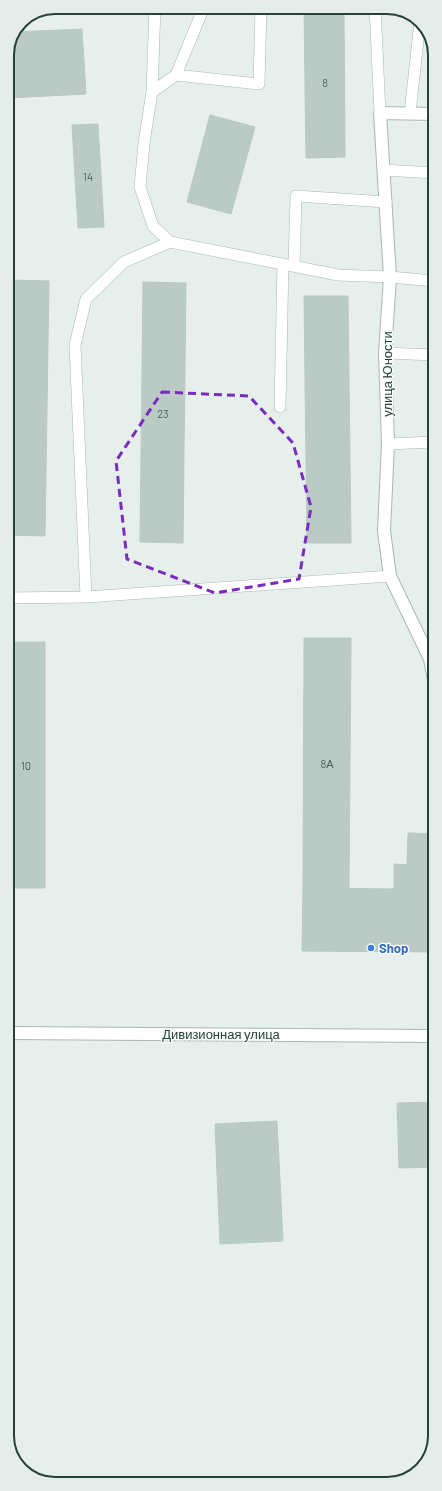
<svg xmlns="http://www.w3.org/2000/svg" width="442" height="1491" font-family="Barlow,sans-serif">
  <rect width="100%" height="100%" fill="#e6efeb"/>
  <!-- building -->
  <path fill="#bbcac4" stroke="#b8c9c2" d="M304 7H344L345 157 306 158Z
    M82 29 86 94 7 98V52L16 32Z
    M210 115 255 127 231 214 187 202Z
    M98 124 104 227 78 228 72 125Z
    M7 280 49 281 45 536 7 535Z
    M143 282 186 283 183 543 140 542Z
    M304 296H348L351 543H307Z
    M432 389H434V421Z
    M304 638H351L349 889 303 888Z
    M7 642H45V888H8Z
    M408 833 435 834V952L302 951 303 888 394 889V864L407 865Z
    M435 1102V1167L399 1168 397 1103Z
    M277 1121 283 1241 220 1244 215 1124Z
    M433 1351H435V1436L433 1442Z"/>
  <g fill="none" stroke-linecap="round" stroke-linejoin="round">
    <!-- lane casing -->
    <g stroke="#a8b8b2" stroke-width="12">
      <path id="lane" d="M155 7 152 92 144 143 140 187 153 226 170 242
        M375 7 380 113
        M176 75 259 84 261 7
        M152 92 176 75 204 7
        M410 113 420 22
        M384 170 434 173
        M294 266 296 196 386 202
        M385 353 434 355
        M280 407 283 264
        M388 444 434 442
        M86 597 75 345 86 299 124 262 170 242 338 275 390 277 434 281
        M7 598 86 597 390 576"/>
    </g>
    <!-- street casing -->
    <g stroke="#a8b8b2" stroke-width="14">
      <path id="street" d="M434 114 380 113 390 277 385 353 388 444 384 531 390 576 430 659 434 680
        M8 1033 435 1036"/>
    </g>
    <!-- lane -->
    <use href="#lane" stroke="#fff" stroke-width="11"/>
    <!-- street -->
    <use href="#street" stroke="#fff" stroke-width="12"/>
  </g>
  <!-- marked area -->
  <path fill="none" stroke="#7b2cbf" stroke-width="3" stroke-dasharray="8 5" stroke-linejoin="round" d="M162 392 249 396 293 443 311 507 299 579 215 593 127 559 116 461Z"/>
  <!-- markers -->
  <circle fill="#3f7fe0" stroke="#f7fbf9" stroke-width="1.5" cx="371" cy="948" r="4"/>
  <g text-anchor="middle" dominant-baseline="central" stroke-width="3" stroke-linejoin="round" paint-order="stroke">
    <!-- number labels -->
    <g font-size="11" fill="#4a645c">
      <text x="325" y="82">8</text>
      <text x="88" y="176">14</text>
      <text x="163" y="413">23</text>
      <text x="327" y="763">8А</text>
      <text x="26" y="765">10</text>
    </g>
    <!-- street labels -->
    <g font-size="13" fill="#24423a" stroke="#f7fbf9">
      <text transform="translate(387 374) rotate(-90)">улица Юности</text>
      <text x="221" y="1034">Дивизионная улица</text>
    </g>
    <!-- shop labels -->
    <g font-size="13" font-weight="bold" fill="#366cbe" stroke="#f7fbf9" text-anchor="start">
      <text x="379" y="948">Shop</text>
    </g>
  </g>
  <!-- crop -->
  <path d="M0 0H442V1491H0ZM55 14H387A41 41 0 0 1 428 55V1436A41 41 0 0 1 387 1477H55A41 41 0 0 1 14 1436V55A41 41 0 0 1 55 14Z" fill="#e6ecea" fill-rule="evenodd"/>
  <path fill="none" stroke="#24423a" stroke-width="2" d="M55 14H387A41 41 0 0 1 428 55V1436A41 41 0 0 1 387 1477H55A41 41 0 0 1 14 1436V55A41 41 0 0 1 55 14Z"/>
</svg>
